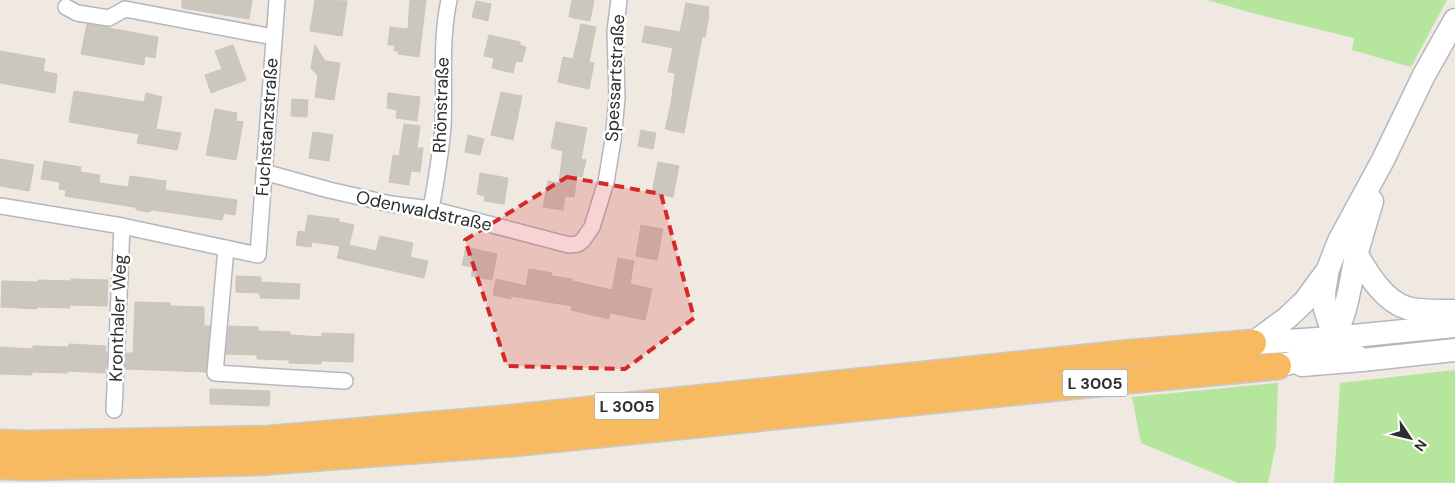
<svg xmlns="http://www.w3.org/2000/svg" width="1455" height="483" font-family="'DM Sans',sans-serif">
  <rect width="100%" height="100%" fill="#efe9e1"/>
  <!-- green -->
  <path fill="#b6e59e" d="M1207 0H1447L1411 67 1352 50 1354 38 1256 14Z
    M1455 370V483H1334L1340 383Z
    M1278 383 1276 445 1268 483H1238L1141 443 1132 397Z"/>
  <!-- building -->
  <path fill="#cbc7bf" stroke="#cbc5ba" d="M182 0H252L249 19 182 8Z
    M315 0 347 1 342 36 310 31Z
    M410 0H426L419 57 398 54V51H394L395 45H388L390 27 408 29Z
    M572 0H594L590 21 569 17Z
    M476 1 491 4 488 21 472 17Z
    M686 3 709 7 708 15H709L705 37H702L684 133 665 129 671 104 675 73 668 72 673 48 642 42 645 26 680 32Z
    M87 24 158 37 155 58 145 56 144 65 81 54Z
    M581 24 596 27 589 62 594 63 589 89 558 82 563 57 573 59Z
    M489 35 520 42V45L526 47 522 62 516 61 513 73 492 68 494 58 484 56Z
    M233 45 246 80 211 93 205 75 222 69 215 51Z
    M315 45 325 61 340 63 334 100 315 97 318 76 311 68Z
    M0 51 45 59 43 71 57 74 55 93 0 83Z
    M74 91 144 102 146 93 162 97 156 129 181 133 177 150 137 143 139 134 69 122Z
    M501 92 522 96 513 140 491 135Z
    M388 93 420 97 417 121 396 118 397 110 387 108Z
    M292 99 308 100 307 117 291 116Z
    M215 109 237 113 236 121 243 122 236 160 206 155Z
    M556 122 587 128 581 159 586 160 582 177 577 176 574 197 565 196 563 210 543 207 548 181 559 183 563 151 551 148Z
    M404 124 420 126 417 148H423L420 172 411 171 409 185 389 182 393 155 399 156Z
    M641 130 656 133 653 149 638 146Z
    M313 132 333 135 329 161 309 158Z
    M468 135 484 139 480 155 465 152Z
    M0 159 34 165 29 191 0 186Z
    M44 161 81 167 80 172 100 175 99 183 128 187 130 176 166 181 165 190 237 200 235 215 224 213 222 220 152 210 149 212 137 210 134 207 65 196 66 190 59 189 60 182 41 179Z
    M658 162 679 166 673 197 652 193Z
    M480 173 508 178 504 204 484 201 485 196 477 194Z
    M308 215 339 219V222L354 225 349 245 376 251 380 236 413 243 410 257 428 261 424 278 337 258 340 246 312 242 311 247 296 245 298 231 305 232Z
    M641 225 663 229 657 260 636 256Z
    M466 247 497 254 492 280 471 276 473 267 462 265Z
    M618 258 634 261 630 284 652 289 645 320 610 313 609 319 571 310 572 306 511 296V299L493 295 496 279 526 286 529 269 552 273V276L572 279V281L612 290Z
    M236 276 261 277V282L300 284 299 299 260 298V293L236 292Z
    M71 279 108 280 107 306 70 305V308L37 307V309L1 307 2 281 38 282V280L71 281Z
    M135 302 170 303V306L204 307V326H210L206 372 125 369 126 353H133Z
    M229 326 258 327V331L290 332V335L322 337V333L354 334 353 362 321 361V364L289 363V360L257 359V355L226 354Z
    M69 344 106 346 105 352H107L106 368H105V373L68 371V373L32 372V375L0 374V347L33 349V346L69 347Z
    M210 389 270 391 269 406 210 404Z"/>
  <g fill="none" stroke-linecap="round" stroke-linejoin="round">
    <!-- minor casing -->
    <g stroke="#b4b7c1" stroke-width="18">
      <path id="minor" d="M66 7 77 13 109 18 125 9 273 37
        M264 172 329 190 391 204 431 209 569 245 578 244 583 240 592 227 606 182 613 140 617 98 615 31 619 0
        M0 206 122 226 258 255 277 0
        M431 209C436 181 441 154 443 126 445 83 440 42 449 0
        M226 248 215 373 345 381
        M114 410 122 226"/>
    </g>
    <!-- secondary casing -->
    <g stroke="#b4b7c1" stroke-width="25">
      <path id="secondary" d="M1357 255C1368 274 1384 301 1407 308 1422 312 1440 311 1455 311
        M1253 343 1333 338 1455 326
        M1253 343 1287 318 1305 301 1327 271
        M1362 360 1347 349 1334 337 1325 309 1324 293 1328 269 1339 241 1383 160 1424 75 1455 20
        M1302 365 1362 360 1455 350
        M1278 366C1294 362 1312 359 1324 348 1346 329 1350 283 1356 256 1361 237 1367 219 1372 201"/>
    </g>
    <!-- trunk casing -->
    <g stroke="#c9c9c9" stroke-width="29">
      <path id="trunk" d="M0 443 27 444 270 439 513 418 1131 353 1253 343
        M0 466 32 467 257 462 513 443 1129 380 1278 366"/>
    </g>
    <!-- minor -->
    <use href="#minor" stroke="#fff" stroke-width="15"/>
    <!-- secondary -->
    <use href="#secondary" stroke="#fff" stroke-width="22"/>
    <!-- trunk -->
    <use href="#trunk" stroke="#f8ba60" stroke-width="26"/>
  </g>
  <!-- marked area -->
  <path fill="#d62828" fill-opacity="0.2" stroke="#d62828" stroke-width="4" stroke-dasharray="10 6" stroke-linejoin="round" d="M567 177 661 194 694 318 625 369 507 366 465 240Z"/>
  <g text-anchor="middle" dominant-baseline="central" stroke-width="5" stroke-linejoin="round" paint-order="stroke">
    <!-- shield labels -->
    <g fill="#fff" stroke="#6d6d6d" stroke-width="1">
      <rect x="1062.5" y="369.5" width="65" height="27" rx="4"/>
      <rect x="594.5" y="392.5" width="65" height="27" rx="4"/>
    </g>
    <g font-size="16" font-weight="bold" fill="#2e2e2e">
      <text x="1095" y="383">L 3005</text>
      <text x="627" y="406">L 3005</text>
    </g>
    <!-- street labels -->
    <g font-size="18" fill="#2e2e2e" stroke="#fff">
      <text transform="translate(615 78) rotate(-87)">Spessartstraße</text>
      <text transform="translate(441 105) rotate(-88)">Rhönstraße</text>
      <text transform="translate(267 127) rotate(-86)">Fuchstanzstraße</text>
      <text transform="translate(424 211) rotate(12)">Odenwaldstraße</text>
      <text transform="translate(118 318) rotate(-88)">Kronthaler Weg</text>
    </g>
  </g>
  <!-- north arrow -->
  <g transform="translate(1410 438) rotate(125)" stroke="#ffffff" stroke-width="4" paint-order="stroke">
  <path d="M0-4L9 19L0 12L-9 19Z" fill="#2e2e2e"/>
  <text y="-8" font-size="14" font-weight="bold" text-anchor="middle" fill="#2e2e2e">N</text>
  </g>
</svg>
